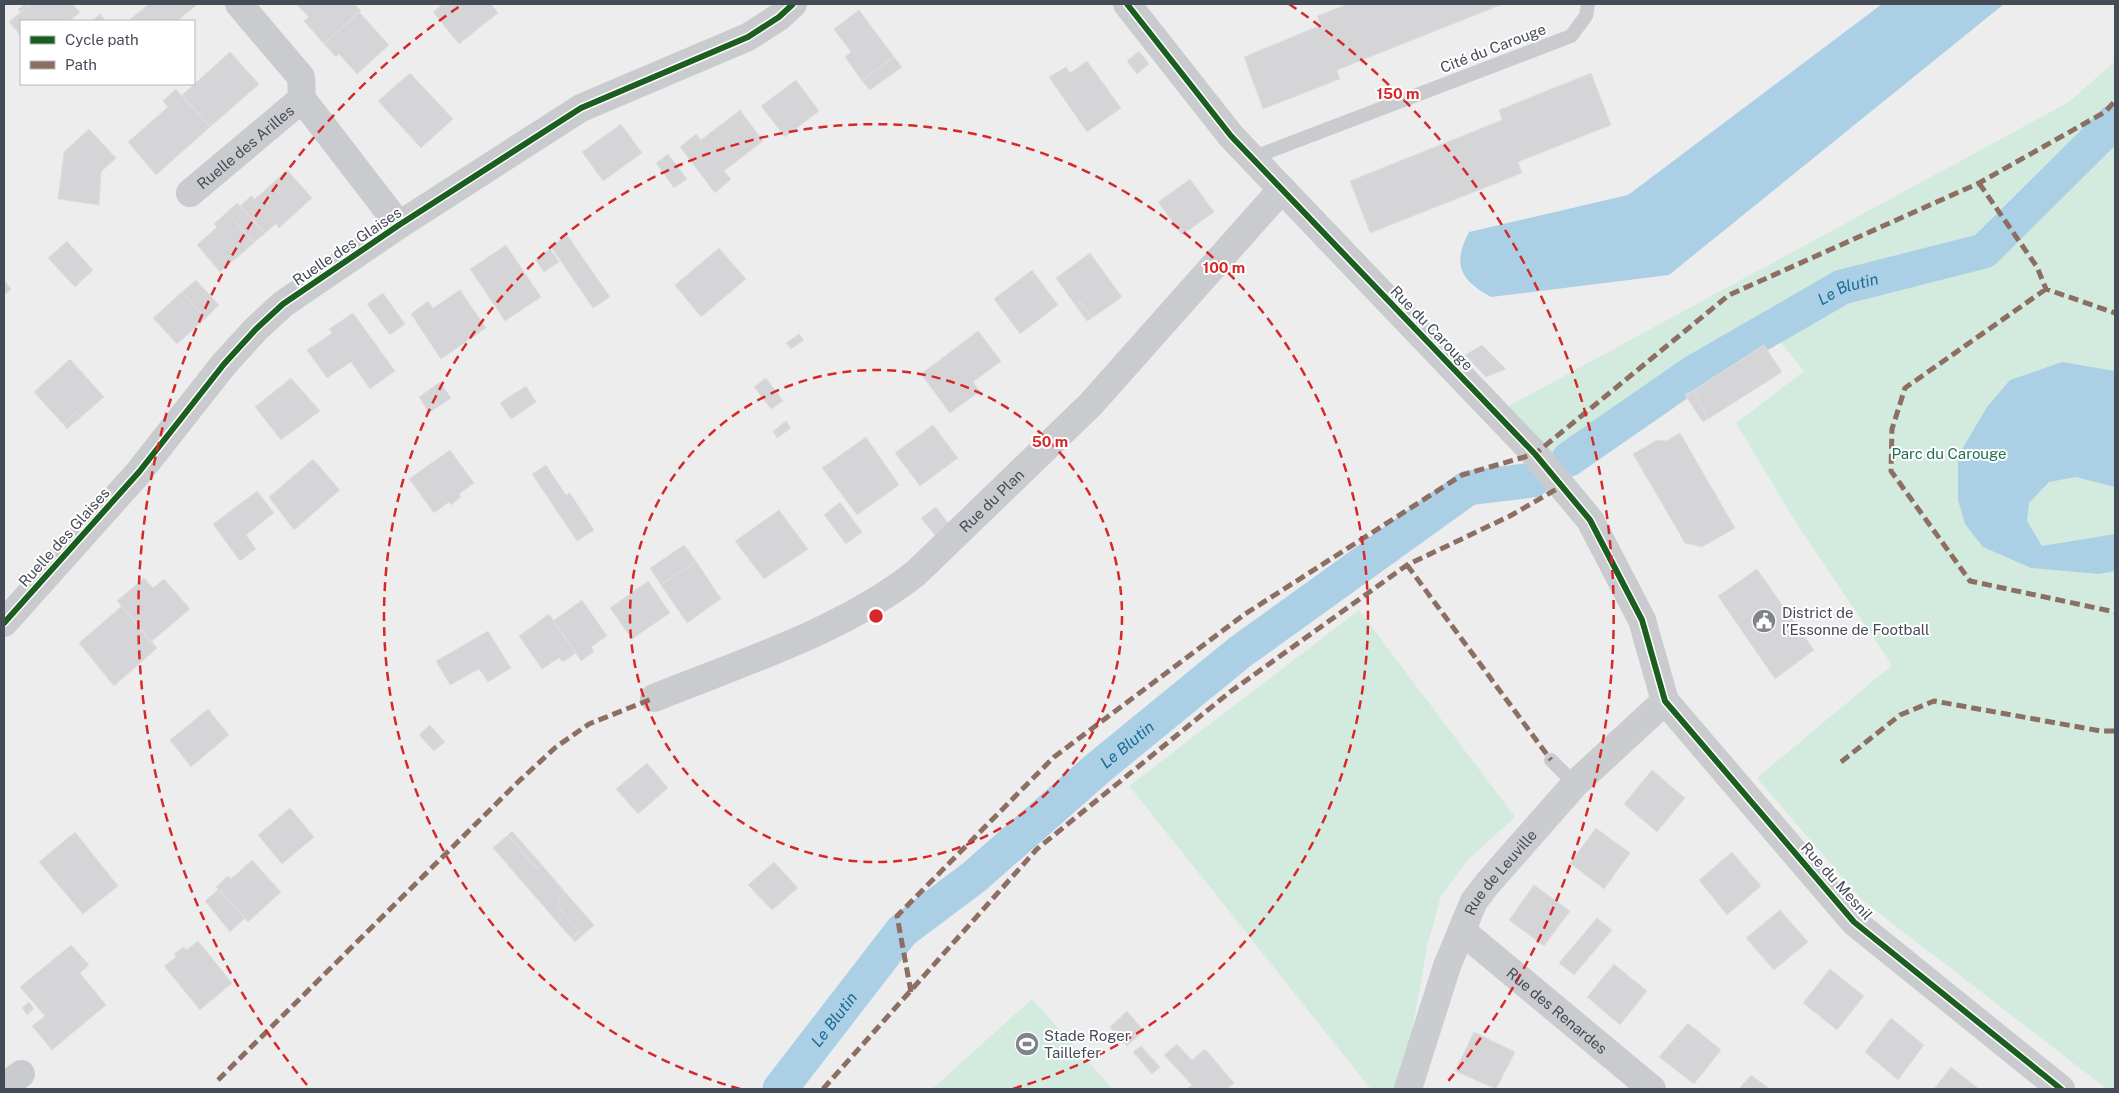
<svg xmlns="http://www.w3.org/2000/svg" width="2119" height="1093" font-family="'Public Sans',sans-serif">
  <rect width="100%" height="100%" fill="#ededed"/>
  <!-- green -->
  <path fill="#d3ebdf" d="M2115 61V1089H2107L1862 900 1757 778 1892 665 1798 526 1736 423 1804 371 1774 335 1572 477 1505 408 2069 102Z
    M1359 610 1515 817 1468 860 1441 896 1427 947 1402 1089H1371L1129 786Z
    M1032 999 1113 1089H932Z"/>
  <!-- water -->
  <path fill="#abd0e5" d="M1882 4H2004L1669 275 1491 297C1460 280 1452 264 1469 232L1628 195Z
    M2062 362 2115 371V487L2076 477 2049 482 2029 503 2027 521 2042 546 2115 534V571L2099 574 2031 568 1983 547 1965 524 1958 500V456L1987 407 2010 380Z"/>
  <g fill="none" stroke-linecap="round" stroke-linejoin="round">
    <!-- canal -->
    <g stroke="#abd0e5" stroke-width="35">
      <path id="s1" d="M1569 459 1693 373 1842 287 1984 251 2115 121"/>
      <path id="s2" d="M780 1089 902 931 974 877 1098 768 1240 652 1468 488 1533 480"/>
    </g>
  </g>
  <!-- building -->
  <path fill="#d5d5d7" stroke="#dedfe0" d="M25 4 28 6 21 13 18 9Z
    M27 4H72L80 12 69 21H21V36L9 22 28 6Z
    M149 4H198L177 21H128Z
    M296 4H354L361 11 324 44 304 21 309 17Z
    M443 4H491L498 13 459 44 433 12Z
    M1348 4H1503L1337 70 1340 79 1263 109 1244 57 1321 25 1317 16Z
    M859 10 894 57 862 81 845 57 851 52 834 29Z
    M359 12 389 45 357 74 339 54 336 57 324 44Z
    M100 14 106 21H92Z
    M1139 51 1149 64 1137 74 1127 61Z
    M230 52 259 84 210 127 182 95Z
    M894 57 902 67 870 90 862 81Z
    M1087 61 1121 108 1087 132 1049 77 1066 67 1070 73Z
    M410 73 453 119 421 148 378 101Z
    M1591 73 1611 125 1518 162 1522 173 1370 233 1350 181 1502 120 1499 110Z
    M796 80 819 111 785 137 761 106Z
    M176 89 210 127 156 175 128 142 168 107 163 101Z
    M740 110 763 141 724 171 731 179 715 193 680 147 696 134 701 140Z
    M621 124 642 153 603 181 582 152Z
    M89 129 116 158 101 172 99 205 58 199 64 152Z
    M668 154 687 179 674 188 656 163Z
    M287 170 312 198 279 228 276 224 265 233 240 206 251 196 255 199Z
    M1190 179 1214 212 1182 235 1158 202Z
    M237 203 265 233 254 243 227 212Z
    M227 212 254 243 220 272 197 245 217 227 214 224Z
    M567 235 610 297 593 308 551 247Z
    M67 241 93 270 75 287 48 258Z
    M506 245 541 297 505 321 470 269Z
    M719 248 746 279 701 317 675 285Z
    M550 249 559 262 544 272 535 259Z
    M1090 253 1122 297 1092 318 1081 302 1076 306 1056 278Z
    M1032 270 1058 305 1020 334 994 299Z
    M4 280 11 289 4 295Z
    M196 280 219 305 206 318 182 292Z
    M460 290 486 328 441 359 411 314 428 301 433 308Z
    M182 292 206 318 177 344 153 318Z
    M383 293 405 324 390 335 367 304Z
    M1081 302 1092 318 1087 321 1076 306Z
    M353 313 395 371 370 389 351 362 327 378 307 350 332 333 329 329Z
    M978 331 1001 361 973 382 980 391 950 413 921 374Z
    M799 334 804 340 791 349 786 343Z
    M1482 345 1506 369 1486 377 1465 355Z
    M1764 345 1782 372 1708 419 1694 390Z
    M70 359 104 397 81 417 76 412 63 424 34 392Z
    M291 378 320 411 281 440 255 407Z
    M766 378 783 401 771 409 754 387Z
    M440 382 451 398 429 413 419 397Z
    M526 386 536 402 511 419 500 403Z
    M1694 390 1708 419 1703 422 1685 395Z
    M76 412 81 417 67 429 63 424Z
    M786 421 791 428 777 438 773 431Z
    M933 425 958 458 920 486 895 453Z
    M1680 433 1735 528 1702 547 1685 543 1633 454 1657 440 1666 441Z
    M866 437 899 485 857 515 822 468Z
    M450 450 474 483 459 494 461 497 451 505 449 502 434 513 409 479Z
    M313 459 340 490 294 530 269 497Z
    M546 465 566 495 570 493 594 530 577 541 532 474Z
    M257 491 274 513 246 535 256 549 240 561 213 524Z
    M840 502 862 532 846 544 824 515Z
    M936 507 952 528 939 540 921 518Z
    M779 510 808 549 764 579 735 541Z
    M684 545 696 561 661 585 650 568Z
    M696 561 721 599 687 623 661 585Z
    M1757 569 1814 650 1775 679 1718 596Z
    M144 578 153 588 164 579 190 609 151 642 117 601Z
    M648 581 670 613 632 639 610 608Z
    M582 600 607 636 591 647 594 652 581 661 553 621Z
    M122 606 157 648 114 686 79 643Z
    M549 614 576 653 563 662 559 658 542 669 519 636Z
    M488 631 511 668 488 682 479 669 450 685 436 661Z
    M208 709 229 735 191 767 170 740Z
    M430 725 445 742 434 751 419 735Z
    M647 763 668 788 638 814 616 789Z
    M1652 770 1685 798 1657 832 1624 804Z
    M290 808 314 837 282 864 258 835Z
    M1596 828 1630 853 1604 889 1570 863Z
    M512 831 542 865 537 869 508 835Z
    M75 832 118 886 83 914 39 862Z
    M508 835 537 869 542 865 565 892 559 898 558 907 579 931 572 939 493 848Z
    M1732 852 1761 886 1727 915 1699 880Z
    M252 860 281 892 248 922 216 887 228 876 231 879Z
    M774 862 798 888 772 910 748 885Z
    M1534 885 1570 911 1544 946 1509 920Z
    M219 889 245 918 230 932 205 901Z
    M565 892 594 925 575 942 572 939 579 931 558 907 559 898Z
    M1780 910 1808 942 1774 970 1746 938Z
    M1597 918 1612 930 1574 975 1559 963Z
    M198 941 232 983 200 1010 164 966 176 957 174 954 184 947 186 950Z
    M71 945 89 965 80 973 106 1005 52 1050 32 1026 45 1016 20 987Z
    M1614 964 1647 991 1620 1025 1587 997Z
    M1830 969 1864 996 1837 1030 1803 1003Z
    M29 1002 34 1009 27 1015 22 1008Z
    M1127 1011 1144 1031 1127 1046 1110 1027Z
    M1891 1018 1924 1045 1898 1080 1865 1052Z
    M1688 1023 1721 1050 1694 1084 1659 1057Z
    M1474 1032 1515 1052 1496 1089 1455 1071Z
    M1177 1044 1192 1060 1205 1049 1234 1083 1227 1089H1187L1192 1085 1164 1055Z
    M1141 1046 1160 1067 1152 1074 1133 1052Z
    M1951 1067 1979 1089H1934Z
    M1751 1075 1770 1089H1739Z"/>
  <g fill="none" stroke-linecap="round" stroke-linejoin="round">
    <!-- lane -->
    <path stroke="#c9cbce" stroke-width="14" d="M1252 158 1571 36 1586 16 1588 4
      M1551 760 1575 784"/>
    <!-- street -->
    <g stroke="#c9cbce" stroke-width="28">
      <path d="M239 4 301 77 302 99"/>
      <path d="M1127 4 1231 136 1535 454 1590 520 1642 620 1665 701 1854 922 2061 1089"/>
      <path id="s3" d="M190 193 302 99 399 225"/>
      <path d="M4 623 139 472 224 364 256 329 283 304 399 225 581 108 748 37 779 17 793 4"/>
      <path id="s4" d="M654 698C740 663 843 631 916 573L1091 404 1282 189"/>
      <path id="s5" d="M1462 931 1652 1089"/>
      <path d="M4 1087 21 1074"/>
    </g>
    <!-- secondary -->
    <path stroke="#cacccf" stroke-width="28" id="s6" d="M1408 1089 1447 966 1474 901 1488 883 1575 784 1665 701"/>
    <!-- quiet -->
    <path stroke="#8d6e63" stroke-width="5" stroke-dasharray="10 5" stroke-linecap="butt" d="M1979 183 2037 267 2046 289 2115 313
      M2046 289 1905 388 1892 429 1891 471 1970 581 2115 612
      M1407 565 1551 760
      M1841 762 1900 715 1934 701 2101 731H2115
      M911 992 897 916 1054 757 1245 614 1462 475 1535 454 1729 295 1979 183 2105 112 2115 101
      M218 1080 518 782 556 747 589 724 654 698
      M823 1089 1037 849 1230 692 1407 565 1510 516 1562 486"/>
    <!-- cycleway casing -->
    <g stroke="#fff" stroke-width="9">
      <path id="cycleway" d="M1127 4 1231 136 1535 454 1590 520 1642 620 1665 701 1854 922 2061 1089
        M4 623 139 472 224 364 256 329 283 304 399 225 581 108 748 37 779 17 793 4"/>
    </g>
    <!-- cycleway -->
    <use href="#cycleway" stroke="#1b5e20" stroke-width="6"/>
  </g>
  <!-- distance rings -->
  <g fill="none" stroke="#d62828" stroke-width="2.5" stroke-dasharray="9 6">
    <circle cx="876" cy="616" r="246"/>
    <path d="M740 1089A492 492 0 1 1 1012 1089"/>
    <path d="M307 1085A738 738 0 0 1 463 4M1289 4A738 738 0 0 1 1445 1085"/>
  </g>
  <!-- icons -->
  <defs>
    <g id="civic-disc" transform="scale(1.25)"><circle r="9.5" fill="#80848c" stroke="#fff"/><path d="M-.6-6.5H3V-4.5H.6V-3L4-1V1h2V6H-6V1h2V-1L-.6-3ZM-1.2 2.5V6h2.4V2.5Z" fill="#fff"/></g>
    <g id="stadium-disc" transform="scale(1.25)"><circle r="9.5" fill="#80848c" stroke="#fff"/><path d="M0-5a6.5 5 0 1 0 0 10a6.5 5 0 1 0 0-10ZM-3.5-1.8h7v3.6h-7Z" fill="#fff"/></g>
  </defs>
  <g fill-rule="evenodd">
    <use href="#civic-disc" x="1764" y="621"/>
    <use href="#stadium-disc" x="1027" y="1044"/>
  </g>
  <g text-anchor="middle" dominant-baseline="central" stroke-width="4" stroke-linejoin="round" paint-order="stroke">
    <!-- street labels -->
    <g font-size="15" fill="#464c57" stroke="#fff">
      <text transform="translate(1493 48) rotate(-21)">Cité du Carouge</text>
      <text stroke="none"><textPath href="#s3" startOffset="72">Ruelle des Arilles</textPath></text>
      <text transform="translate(347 246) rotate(-34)">Ruelle des Glaises</text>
      <text transform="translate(1432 328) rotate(46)">Rue du Carouge</text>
      <text stroke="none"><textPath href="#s4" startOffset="396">Rue du Plan</textPath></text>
      <text transform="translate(64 537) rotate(-48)">Ruelle des Glaises</text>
      <text stroke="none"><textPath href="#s6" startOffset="238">Rue de Leuville</textPath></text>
      <text transform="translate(1837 881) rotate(48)">Rue du Mesnil</text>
      <text stroke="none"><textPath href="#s5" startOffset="124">Rue des Renardes</textPath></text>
    </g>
    <!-- park labels -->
    <g font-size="15" fill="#1f6f53" stroke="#fff">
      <text x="1949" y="453">Parc du Carouge</text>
    </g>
    <!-- poi labels -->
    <g font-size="15" fill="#464c57" stroke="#fff" text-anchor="start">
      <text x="1782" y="612">District de<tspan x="1782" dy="17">l’Essonne de Football</tspan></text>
      <text x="1044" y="1035">Stade Roger<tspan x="1044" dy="17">Taillefer</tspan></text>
    </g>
    <!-- water labels -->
    <g font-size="16" font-style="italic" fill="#1a6a95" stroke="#fff">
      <text stroke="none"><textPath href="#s1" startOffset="328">Le Blutin</textPath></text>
      <text stroke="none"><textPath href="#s2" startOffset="492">Le Blutin</textPath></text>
      <text stroke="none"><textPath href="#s2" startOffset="88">Le Blutin</textPath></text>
    </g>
  </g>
  <circle cx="876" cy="616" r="8" fill="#d62828" stroke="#fff" stroke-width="2.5"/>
  <g font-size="15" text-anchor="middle" font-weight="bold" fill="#d62828" stroke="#fff" stroke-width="4" stroke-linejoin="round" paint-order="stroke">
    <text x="1398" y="99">150 m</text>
    <text x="1224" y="273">100 m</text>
    <text x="1050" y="447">50 m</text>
  </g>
  <!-- border -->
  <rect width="2119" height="1093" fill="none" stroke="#464c57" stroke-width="10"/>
  <!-- legend -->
  <rect x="20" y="20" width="175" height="65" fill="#ffffff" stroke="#b5b7bc"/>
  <rect x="30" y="36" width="25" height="8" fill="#1b5e20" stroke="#b5b7bc"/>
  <text x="65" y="45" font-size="15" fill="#464c57">Cycle path</text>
  <rect x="30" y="61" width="25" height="8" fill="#8d6e63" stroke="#b5b7bc"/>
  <text x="65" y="70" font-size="15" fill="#464c57">Path</text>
</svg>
